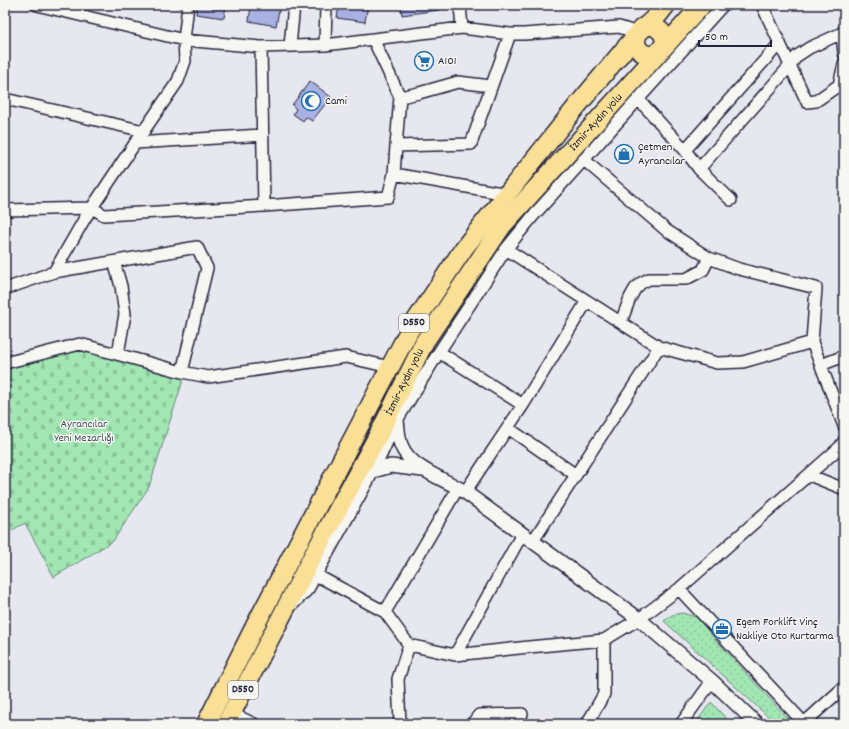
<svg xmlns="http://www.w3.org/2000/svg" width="849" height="729" font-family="Dekko,sans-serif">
  <defs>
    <pattern id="green-dots" width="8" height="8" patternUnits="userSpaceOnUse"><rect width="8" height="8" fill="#a2e7b3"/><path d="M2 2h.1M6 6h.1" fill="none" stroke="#8bc69b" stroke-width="1.8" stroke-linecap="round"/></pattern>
    <pattern id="cemetery-stones" width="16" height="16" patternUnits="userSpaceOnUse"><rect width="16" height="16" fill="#a2e7b3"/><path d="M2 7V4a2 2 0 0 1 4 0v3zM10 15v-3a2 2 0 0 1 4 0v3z" fill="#8bc69b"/></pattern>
  </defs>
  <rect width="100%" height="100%" fill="#e7e8ef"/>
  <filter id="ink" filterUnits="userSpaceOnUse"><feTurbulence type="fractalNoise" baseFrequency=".025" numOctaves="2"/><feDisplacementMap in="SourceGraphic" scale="8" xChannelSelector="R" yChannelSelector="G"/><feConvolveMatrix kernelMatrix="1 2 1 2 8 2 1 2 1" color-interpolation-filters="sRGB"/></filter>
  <g filter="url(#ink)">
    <!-- green -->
    <path fill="url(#green-dots)" stroke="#628477" d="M682 613 696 617 714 638 789 720 786 724H776L664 621 672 615Z
      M711 702 731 724H695Z"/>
    <!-- cemetery -->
    <path fill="url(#cemetery-stones)" stroke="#628477" d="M75 349 114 356 184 377 149 487 113 541 54 577 25 523 5 534V370L59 350Z"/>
    <!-- building -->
    <path fill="#a9b1e2" stroke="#22223b" d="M197 5H226L224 18 196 14Z
      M251 5H280L276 26 249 21Z
      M339 5H368L365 22 337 18Z
      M401 5H438L439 10 402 15Z
      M310 81 331 97 312 121 306 117 303 121 293 114 296 109 292 105Z"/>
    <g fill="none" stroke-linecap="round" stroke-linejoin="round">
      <!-- minor casing -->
      <g stroke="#22223b" stroke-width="14">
        <path id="minor" d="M37 5 184 40 261 47 325 45 462 28 510 34H524L619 27 638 33
          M460 5 462 28
          M762 5 807 102 816 101 839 85 844 64
          M842 33 844 53
          M373 39 400 97 396 146
          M325 45 326 5
          M290 46 294 5
          M261 47 264 206 388 197 394 174
          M400 97 419 93 458 82 491 86
          M5 99 144 131
          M638 99 685 150 699 169 787 69 797 56 809 48 842 33 844 30
          M135 143 263 135
          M685 150 780 43
          M699 169 731 200
          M507 194 394 174 396 146 471 144 510 34
          M5 210 92 208 104 215 264 206
          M506 249 659 347 717 363 743 362 812 342 816 288 739 269 709 258 666 230 591 166 584 159
          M114 262 121 286 125 314 118 354
          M54 272 85 218 123 161 178 81 185 61 184 40 188 5
          M5 289 54 272 197 247 207 268 182 372
          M621 322 630 298 635 289 641 283 649 279H686L703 270 709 258
          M812 342 844 426
          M439 352 523 405
          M5 363 80 344 182 372 208 377 346 357 390 367
          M821 365 844 356
          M508 428 576 475
          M809 475 844 489
          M465 492 523 405 587 301
          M533 541 659 347
          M316 575 385 612 409 645
          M679 589 804 723
          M293 604 308 589 375 468 397 420 439 352 506 249 533 216 723 5
          M385 612 458 488
          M455 655 522 534
          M231 713 254 724
          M400 724 398 679 409 645 455 655 529 647 604 640 639 619 679 589 839 448 844 441
          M472 724 479 715 522 714
          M587 724 604 694V640
          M681 724 712 681
          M803 724 844 687"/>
      </g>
      <!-- tertiary casing -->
      <g stroke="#22223b" stroke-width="16">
        <path id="tertiary" d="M397 420C398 428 398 437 401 445 411 470 444 478 465 492L639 619 712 681 757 724
          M373 471 391 466 423 470"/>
      </g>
      <!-- trunk casing -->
      <g stroke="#22223b" stroke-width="21">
        <g id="trunk">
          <path d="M638 33C630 50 650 63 661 49 672 37 655 20 642 28"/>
          <path d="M206 724 256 624 409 331 464 248 577 106 638 33 659 14 666 5"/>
          <path id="s1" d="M226 724 310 561 382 428 425 341 502 226 702 5"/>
        </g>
      </g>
      <!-- minor -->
      <use href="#minor" stroke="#f6f6f2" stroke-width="11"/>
      <!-- tertiary -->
      <use href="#tertiary" stroke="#f6f6f2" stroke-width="13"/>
      <!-- trunk -->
      <use href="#trunk" stroke="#fadf96" stroke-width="18"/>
    </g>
  </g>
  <!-- icons -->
  <defs>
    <g id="supermarket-ring" transform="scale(1)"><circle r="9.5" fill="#f6f6f2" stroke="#1f6fb2" stroke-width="1.5"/><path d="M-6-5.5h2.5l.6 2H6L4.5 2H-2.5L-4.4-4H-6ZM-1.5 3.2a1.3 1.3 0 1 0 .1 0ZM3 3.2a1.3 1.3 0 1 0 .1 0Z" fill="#1f6fb2"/></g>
    <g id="mosque-ring" transform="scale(1)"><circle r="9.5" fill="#f6f6f2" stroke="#1f6fb2" stroke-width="1.5"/><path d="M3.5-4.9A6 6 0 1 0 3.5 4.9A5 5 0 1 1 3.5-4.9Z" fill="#1f6fb2"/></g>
    <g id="shop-ring" transform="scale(1)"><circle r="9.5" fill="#f6f6f2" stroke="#1f6fb2" stroke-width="1.5"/><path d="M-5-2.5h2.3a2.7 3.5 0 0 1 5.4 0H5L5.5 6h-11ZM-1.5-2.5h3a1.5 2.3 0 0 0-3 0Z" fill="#1f6fb2"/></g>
    <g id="office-ring" transform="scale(1)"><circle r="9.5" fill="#f6f6f2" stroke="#1f6fb2" stroke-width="1.5"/><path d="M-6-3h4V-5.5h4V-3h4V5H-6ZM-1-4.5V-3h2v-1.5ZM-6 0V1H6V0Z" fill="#1f6fb2"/></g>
  </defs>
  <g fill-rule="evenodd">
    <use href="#supermarket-ring" x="424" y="61"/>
    <use href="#mosque-ring" x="311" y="101"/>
    <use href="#shop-ring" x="624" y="154"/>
    <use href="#office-ring" x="722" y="629"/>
  </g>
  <g text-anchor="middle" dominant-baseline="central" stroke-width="3" stroke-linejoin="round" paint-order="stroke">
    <!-- shield labels -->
    <g fill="#f6f6f2" stroke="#626272" stroke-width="1">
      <rect x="399" y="314" width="30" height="18" rx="3"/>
      <rect x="228" y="681" width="30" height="18" rx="3"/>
    </g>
    <g font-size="11" font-weight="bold" fill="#22223b">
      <text x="414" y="323">D550</text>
      <text x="243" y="690">D550</text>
    </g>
    <!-- poi labels -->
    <g font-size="12" fill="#22223b" stroke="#f6f6f2" text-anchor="start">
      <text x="438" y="61">A101</text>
      <text x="325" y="101">Cami</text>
      <text x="638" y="147">Çetmen<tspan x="638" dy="14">Ayrancılar</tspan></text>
      <text x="736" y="622">Egem Forklift Vinç<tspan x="736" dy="14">Nakliye Oto Kurtarma</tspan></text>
    </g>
    <!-- street labels -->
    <g font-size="12" fill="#22223b" stroke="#f6f6f2">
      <text stroke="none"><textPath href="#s1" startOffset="710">İzmir-Aydın yolu</textPath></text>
      <text stroke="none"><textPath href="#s1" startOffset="386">İzmir-Aydın yolu</textPath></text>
    </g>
    <!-- park labels -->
    <g font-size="12" fill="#425359" stroke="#f6f6f2">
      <text x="84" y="424">Ayrancılar<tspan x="84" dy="14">Yeni Mezarlığı</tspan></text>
    </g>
  </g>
  <!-- margin -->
  <rect width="849" height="729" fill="none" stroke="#f6f6f2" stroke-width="20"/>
  <rect x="10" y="10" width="829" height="709" fill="none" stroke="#22223b" stroke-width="1.5" filter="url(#ink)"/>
  <!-- scale -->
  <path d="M699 40v6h72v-6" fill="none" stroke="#22223b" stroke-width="2"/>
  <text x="705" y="40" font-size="12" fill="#22223b" stroke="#f6f6f2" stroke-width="3" paint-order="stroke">50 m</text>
</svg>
